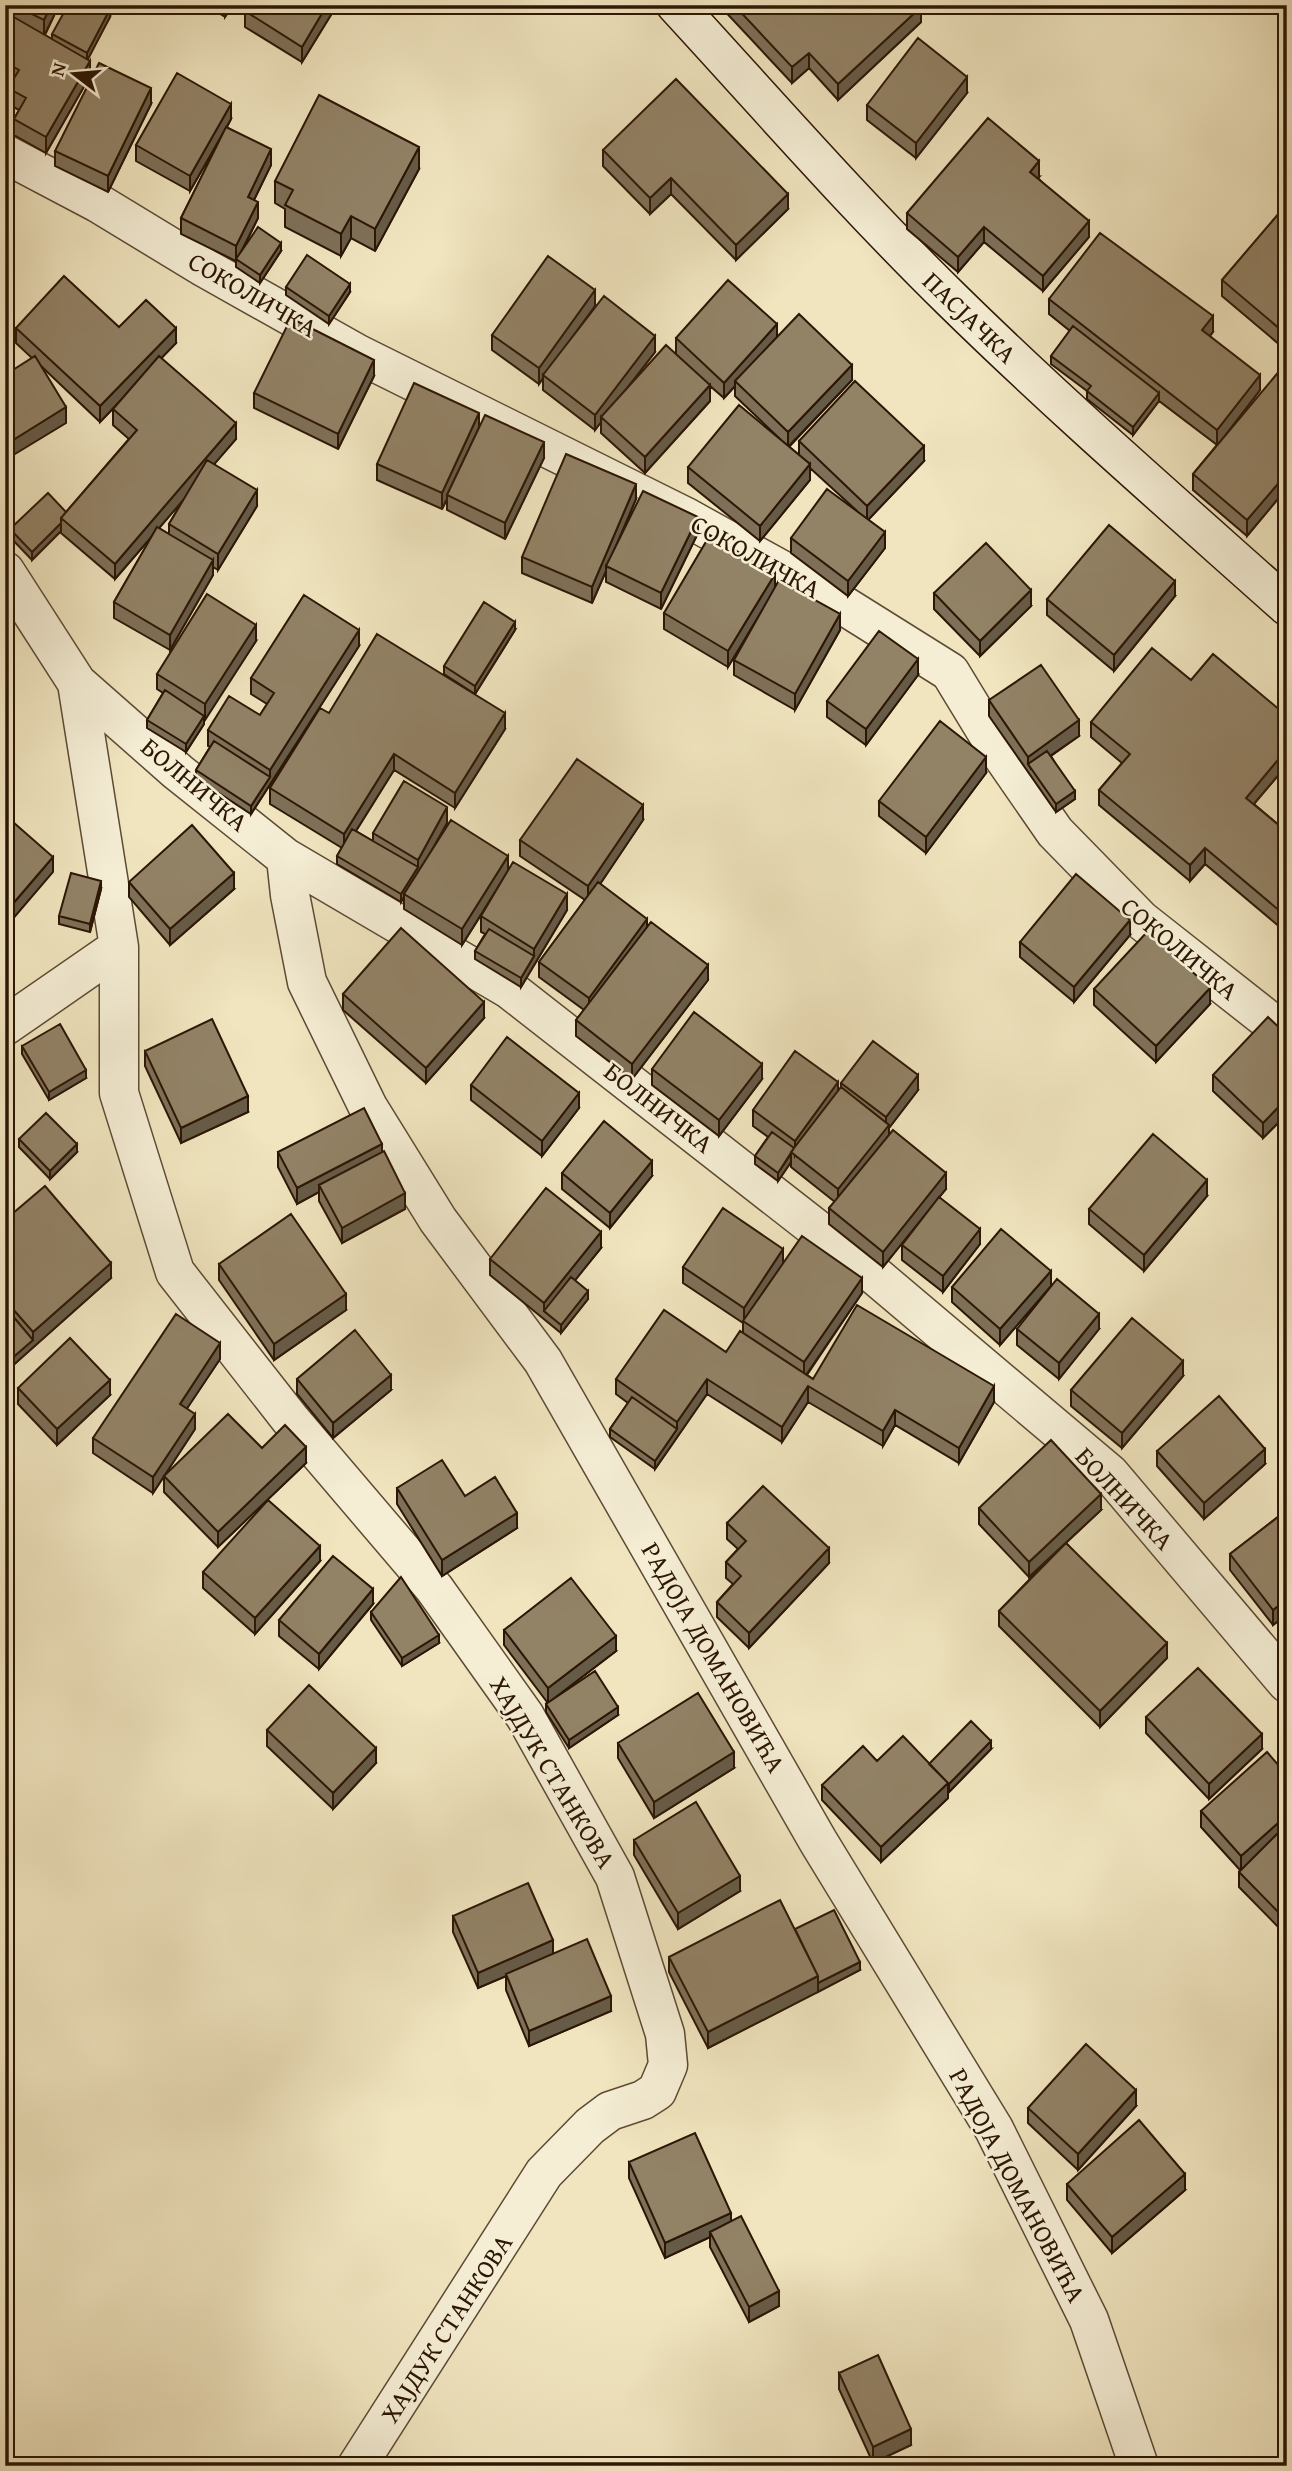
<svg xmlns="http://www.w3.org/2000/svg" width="1292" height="2471" font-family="'Gentium Book Plus',serif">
  <rect width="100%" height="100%" fill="#f0e5bf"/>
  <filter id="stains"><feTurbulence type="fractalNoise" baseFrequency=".00286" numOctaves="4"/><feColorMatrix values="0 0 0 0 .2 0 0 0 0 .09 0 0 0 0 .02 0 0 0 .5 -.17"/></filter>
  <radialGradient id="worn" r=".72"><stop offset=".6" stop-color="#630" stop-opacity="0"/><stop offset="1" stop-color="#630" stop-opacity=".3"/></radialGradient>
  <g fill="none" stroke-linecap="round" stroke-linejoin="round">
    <!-- street casing -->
    <g stroke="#5d4a34" stroke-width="41">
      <path id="street" d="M5 154 98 203 205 268 358 354 684 516 827 595 950 672 992 741 1055 832 1141 920 1287 1035
        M5 571 77 683 178 772 286 858 509 989 865 1267 1110 1474 1287 1683
        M77 683 119 947V1093L175 1272 290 1419 434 1588 525 1716 615 1877 665 2034 668 2065 657 2091 643 2100 610 2111 590 2126 544 2173 357 2466
        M286 858 290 895 307 982 368 1107 438 1220 543 1361 818 1841 994 2129 1089 2320 1139 2466
        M5 1026 119 947"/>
    </g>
    <!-- secondary casing -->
    <g stroke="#2c1605" stroke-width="41">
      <path id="secondary" d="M676 5C767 104 855 205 951 299 1059 405 1174 505 1287 606"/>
    </g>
    <!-- street -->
    <use href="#street" stroke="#f5eed5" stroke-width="38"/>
    <!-- secondary -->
    <use href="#secondary" stroke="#f5eed5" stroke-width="38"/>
  </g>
  <!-- wall -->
  <path fill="#7e7058" stroke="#2c1605" stroke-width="2" fill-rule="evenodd" d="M5 5H59L45 35 52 39V34L110 17 87 59 90 76 46 153 14 135V119L19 110 8 104V88L12 81 5 77Z
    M206 5H233L225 17Z
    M249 5H337L302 62 245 27V11Z
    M719 5H919L921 22 838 100 809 68 792 83Z
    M967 93 916 158 867 120V105Z
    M151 104 108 192 55 166V151Z
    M231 119 227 127 271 165 254 200 258 218 241 253 281 251 260 283 236 267V261L181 234V218L222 136 190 191 136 161V145Z
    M603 150 788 209 736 260 671 194 650 214 603 166Z
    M419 169 375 251 351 238 341 256 285 227V209L275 203V181Z
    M1039 177 1038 178 1089 237 1043 291 984 242 958 272 907 229V213Z
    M1287 204V351L1222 296V280Z
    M286 287 350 292 329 324 286 295Z
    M1049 299 1213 332 1210 336 1260 390 1230 430 1287 374V499L1282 494 1247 536 1193 490V474L1217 445 1159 401 1133 435 1087 399V391L1051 364V356L1070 331 1049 314Z
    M595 306 576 331 655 352 629 386 676 354V338L777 337 852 380 789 447 799 455V441L924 461 868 520 885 548 848 596 791 553V538L856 510 810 468V480L760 541 688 483V467L779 438 735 396V386L724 398 710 386V401L645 473 601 433V422L595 430 543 390V378L539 384 492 350V335Z
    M119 327 176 343 161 358 236 439 214 464 257 506 218 570 213 567V575L170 650 114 618V602L153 535 115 579 61 533V531L32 560 10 537V529L66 512 129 439 113 425V409L122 399 100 422 41 366 66 423 32 358 16 343V328ZM183 500 169 524V534L159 528Z
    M374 376 338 449 254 408V393Z
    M479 428 544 458 505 539 447 510V499L442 509 377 480V464Z
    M636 499 620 538 698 533 661 609 606 582V571L592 603 522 573V557Z
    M775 588 840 630 795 710 734 675V660L762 610 728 667 664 629V613Z
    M934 593 1031 606 980 656 934 609Z
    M1175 596 1114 671 1047 615V599Z
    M515 630 475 694 444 674V666Z
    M256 641 204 720V724L186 752 147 728V720L163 693 157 689V674Z
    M359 646 251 814 196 778V770L210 747 208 746V730L260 715 267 704 251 694V678Z
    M918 675 866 745 827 717V701Z
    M1191 680 1287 716V765L1254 804 1287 832V921L1281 928 1205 864 1190 881 1099 805V790L1122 763 1091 737V722Z
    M989 700 1079 736 1051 756 1075 799 1056 812 989 716Z
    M329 713 505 729 455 808 394 770 356 831 373 841V833L447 823 434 847 508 871 567 910 521 987 475 959V951L485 934 481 932V916L504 879 462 945 404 909V897L401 902 337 864V856L342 848 270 804V788Z
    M986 773 926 853 879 816V801Z
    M643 820 600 884 647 928 708 980 632 1079 576 1036V1020L584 1010 539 977V962L585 900 520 856V840Z
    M129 882 234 889 170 945 129 897Z
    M101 889 90 932 59 924V916Z
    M1130 935 1074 1002 1020 957V942Z
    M1094 989 1210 1004 1156 1062 1094 1005Z
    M343 994 484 1018 426 1083 343 1010Z
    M1287 1035V1114L1263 1138 1213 1091V1075Z
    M22 1046 86 1078 49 1100 22 1054Z
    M145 1051 248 1112 181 1143 145 1066Z
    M652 1069 762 1079 719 1136 652 1085Z
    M841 1083 918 1090 889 1128V1135L946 1189 939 1197 980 1244 943 1292 902 1260V1245L918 1223 883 1267 829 1224V1208L835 1202 791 1167V1162L778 1181 755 1164V1156L768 1137 753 1126V1110L838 1091 841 1088Z
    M471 1085 579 1108 542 1156 471 1100Z
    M19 1139 77 1152 50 1179 19 1147Z
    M278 1152H382L405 1209 342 1243 319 1201V1192L297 1204 278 1167Z
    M562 1173 652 1176 610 1228 562 1189Z
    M1207 1196 1144 1271 1089 1224V1209Z
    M5 1220 111 1278 10 1368 5 1363Z
    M601 1248 574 1281 588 1299 561 1333 490 1275V1259Z
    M783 1263 862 1293 807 1375 813 1379 994 1402 959 1463 895 1425 883 1446 808 1402 782 1442 707 1394 655 1469 610 1437V1429L628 1403 616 1394V1379L726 1352 743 1334V1323L683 1283V1267Z
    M219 1264 346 1310 274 1360 219 1280Z
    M1051 1286 1000 1345 952 1302V1287Z
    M1287 1328V1353L1282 1349V1333Z
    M1017 1329H1099L1059 1379 1017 1345Z
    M220 1359 187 1408 195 1429 153 1493 93 1453V1438Z
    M1183 1376 1122 1448 1071 1406V1390Z
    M297 1379 391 1390 333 1438 297 1394Z
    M18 1388 110 1395 57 1445 18 1404Z
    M262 1448 306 1463 218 1547 164 1492V1476Z
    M1157 1451 1265 1464 1204 1519 1157 1466Z
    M397 1488 465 1496 517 1528 442 1576 397 1504Z
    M979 1508 1101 1510 1066 1543 1167 1658 1100 1727 999 1626V1611L1059 1549 1029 1577 979 1524Z
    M1287 1510V1614L1273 1625 1230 1570V1554Z
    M727 1523 829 1563 749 1648 717 1617V1602L733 1584 726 1578V1562L738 1549 727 1539Z
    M320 1561 255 1634 203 1588V1572Z
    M373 1604 319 1669 279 1636V1620Z
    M371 1612 439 1643 402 1666 371 1620Z
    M504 1630 616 1651 560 1694 618 1715 569 1748 546 1712V1704L547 1702 504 1645Z
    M1146 1717 1262 1749 1209 1799 1146 1733Z
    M267 1730 376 1763 333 1809 267 1746Z
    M618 1743 734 1768 654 1818 618 1758Z
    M991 1749 949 1792 948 1790V1798L881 1862 822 1800V1785L877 1761 929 1764Z
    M1287 1775V1936L1239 1887V1872L1240 1870 1201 1827V1811Z
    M634 1840 740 1891 678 1929 634 1855Z
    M453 1916 553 1954 611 2011 529 2046 506 1990V1976L478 1988 453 1932Z
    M795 1929 860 1970 708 2048 669 1972V1957Z
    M1136 2106 1078 2170 1028 2123V2108Z
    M629 2162 731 2221 779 2306 749 2322 710 2247V2237L665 2258 629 2178Z
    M1067 2184 1185 2190 1112 2253 1067 2200Z
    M839 2373 911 2445 873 2463 839 2389Z"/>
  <!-- shaded-wall -->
  <path fill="#665b47" stroke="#2c1605" stroke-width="2" d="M51 5H59L44 36V20Z
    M227 5H233L225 17V9Z
    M327 5H337L302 62V47Z
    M921 7V22L838 100V84Z
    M110 9V17L87 61V53Z
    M809 53V68L792 83V67Z
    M90 61V76L46 153V137Z
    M967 77V93L916 158V143Z
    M151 88V104L108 192V176Z
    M231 104V119L190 191V176Z
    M419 147V169L375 251V229Z
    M271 149V165L248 212V197Z
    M1039 161V177L1030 187V172Z
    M671 178V194L650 214V198Z
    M14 192V207L5 219V204Z
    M788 194V209L736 260V245Z
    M258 202V218L236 262V246Z
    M351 216V238L341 256V234Z
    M1089 221V237L1043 291V276Z
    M984 227V242L958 272V257Z
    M281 243V251L260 283V275Z
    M350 284V292L329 324V316Z
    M595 290V306L544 376 543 375V378L539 384V368Z
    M1213 316V332L1202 345V330Z
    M777 324V340L735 381V386L724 398V383Z
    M176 328V343L100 422V406Z
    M655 336V352L603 419 601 417V422L595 430V415Z
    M374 360V376L338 449V434Z
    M852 365V380L788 447V432Z
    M1260 375V390L1217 446V430Z
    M710 385V401L645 473V457Z
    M1159 393V401L1133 435V427Z
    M66 407V423L5 460V445Z
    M479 413V428L447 495V499L442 509V493Z
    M236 423V439L115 579V564Z
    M544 442V458L505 539V523Z
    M924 446V461L867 521V506Z
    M810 464V480L760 541V526Z
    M1282 479V494L1247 536V520Z
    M636 484V499L607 567 606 566V571L592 603V587Z
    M257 490V506L218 570V554Z
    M698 517V533L661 609V593Z
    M61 523V531L32 560V552Z
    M885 532V548L848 596V581Z
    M213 560V575L170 650V635Z
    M775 574V589L728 667V651Z
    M1175 581V596L1114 671V655Z
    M1031 590V606L980 656V641Z
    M840 614V630L795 710V694Z
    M515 622V630L475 694V686Z
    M256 625V641L205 720V704Z
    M359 630V646L251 814V806L270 777V770Z
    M918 659V675L866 745V729Z
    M7 676V691L5 694V678Z
    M505 713V729L455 808V793Z
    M204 716V724L186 752V744Z
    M1079 720V736L1031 769 1028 764V757Z
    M1287 749V765L1246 813V798Z
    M394 754V770L344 850V834Z
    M986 757V773L926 853V837Z
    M1075 791V799L1056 812V804Z
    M643 805V820L588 902V886Z
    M447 807V823L418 875 404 894V897L401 902V894L418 867V860Z
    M1205 848V864L1190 881V865Z
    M508 856V871L462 945V929Z
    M53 857V872L5 928V913Z
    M234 873V889L170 945V929Z
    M101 881V889L90 932V924Z
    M567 894V910L521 987V978L534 956V949Z
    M1287 906V921L1281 928V912Z
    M647 919V934L589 1014V998Z
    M1130 920V935L1074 1002V987Z
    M708 965V980L632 1079V1064Z
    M1210 988V1004L1156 1062V1046Z
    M484 1002V1018L426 1083V1068Z
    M762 1064V1079L719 1136V1120Z
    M86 1070V1078L49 1100V1092Z
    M918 1075V1090L889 1128V1140L838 1204V1189L886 1128V1117Z
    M838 1082V1098L795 1156V1141Z
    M579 1093V1108L542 1156V1141Z
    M248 1096V1112L181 1143V1128Z
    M1287 1098V1114L1263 1138V1123Z
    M77 1144V1152L50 1179V1171Z
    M382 1144V1159L319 1185V1192L297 1204V1188Z
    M791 1154V1162L778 1181V1173Z
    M652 1161V1176L610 1228V1213Z
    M946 1173V1189L883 1267V1252Z
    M1207 1180V1196L1144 1271V1255Z
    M405 1193V1209L342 1243V1228Z
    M980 1229V1244L943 1292V1276Z
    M601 1232V1248L548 1314 544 1311V1303Z
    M783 1249V1265L744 1321V1308Z
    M111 1263V1278L10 1368V1360L33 1340V1332Z
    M1051 1271V1286L1000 1345V1329Z
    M862 1278V1293L804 1378V1362Z
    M588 1291V1299L561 1333V1325Z
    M346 1294V1310L274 1360V1344Z
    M1099 1314V1329L1059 1379V1363Z
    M220 1343V1359L180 1419V1404Z
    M1183 1361V1376L1122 1448V1433Z
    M391 1375V1390L333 1438V1423Z
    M707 1379V1394L655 1469V1461L677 1429V1422Z
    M110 1380V1395L57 1445V1429Z
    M808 1386V1402L782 1442V1427Z
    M994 1386V1402L959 1463V1448Z
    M895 1410V1425L883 1446V1431Z
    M195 1414V1429L153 1493V1477Z
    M306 1447V1463L218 1547V1532Z
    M1265 1449V1464L1204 1519V1503Z
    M1101 1494V1510L1029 1577V1562Z
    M517 1513V1528L442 1576V1560Z
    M320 1546V1561L255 1634V1618Z
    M829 1548V1563L749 1648V1633Z
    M373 1589V1604L319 1669V1654Z
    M1287 1599V1614L1273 1625V1610Z
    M439 1635V1643L402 1666V1658Z
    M616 1636V1651L548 1703V1688Z
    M1167 1643V1658L1100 1727V1711Z
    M618 1707V1715L569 1748V1740Z
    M1262 1734V1749L1209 1799V1784Z
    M991 1741V1749L949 1792V1784Z
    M376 1748V1763L333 1809V1793Z
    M734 1752V1768L654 1818V1802Z
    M948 1783V1798L881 1862V1847Z
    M1287 1815V1831L1241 1871V1856Z
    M740 1876V1891L678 1929V1913Z
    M553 1940V1956L478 1988V1973Z
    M860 1962V1970L818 1992V1983Z
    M818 1976V1992L708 2048V2032Z
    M611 1996V2011L529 2046V2031Z
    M1136 2090V2106L1078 2170V2154Z
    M1185 2174V2190L1112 2253V2237Z
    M731 2213V2228L710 2232V2237L665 2258V2243Z
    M779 2291V2306L749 2322V2307Z
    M911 2429V2445L873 2463V2447Z"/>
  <!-- building -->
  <path fill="#928266" stroke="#2c1605" stroke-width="2" d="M13 5H51L44 20Z
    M68 5H103L110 9 87 53 52 34Z
    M219 5H227L225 9Z
    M249 5H327L302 47 245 11Z
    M734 5H919L921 7 838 84 809 53 792 67Z
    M5 12 90 61 46 137 14 119 26 98 8 88 19 70 5 62Z
    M918 38 967 77 916 143 867 105Z
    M99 63 151 88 108 176 55 151Z
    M177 73 231 104 190 176 136 145Z
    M676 79 788 194 736 245 671 178 650 198 603 150Z
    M319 95 419 147 375 229 351 216 341 234 285 205 293 190 275 181Z
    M988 118 1039 161 1030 172 1089 221 1043 276 984 227 958 257 907 213Z
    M226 127 271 149 248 197 258 202 236 246 181 218Z
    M5 185 14 192 5 204Z
    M1287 204V335L1222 280Z
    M258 227 281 243 260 275 236 259Z
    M1100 233 1213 316 1202 330 1260 375 1217 430 1049 299Z
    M307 255 350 284 329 316 286 287Z
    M548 256 595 290 539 368 492 335Z
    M64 276 119 327 146 300 176 328 100 406 16 328Z
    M728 280 777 324 724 383 676 338Z
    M604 296 655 336 595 415 543 375Z
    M799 314 852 365 788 432 735 381Z
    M291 318 374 360 338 434 254 393Z
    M1073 326 1159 393 1133 427 1087 391 1091 386 1051 356Z
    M666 345 710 385 645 457 601 417Z
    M35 356 66 407 5 445V375Z
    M159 356 236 423 115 564 61 518 137 430 113 409Z
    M1281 369 1287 374V483L1282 479 1247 520 1193 474Z
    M855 381 924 446 867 506 799 441Z
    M414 383 479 413 442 493 377 464Z
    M739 405 810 464 760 526 688 467Z
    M485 415 544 442 505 523 447 495Z
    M566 454 636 484 592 587 522 557Z
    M207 460 257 490 218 554 169 524Z
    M827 489 885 532 848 581 791 538Z
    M643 491 698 517 661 593 606 566Z
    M48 493 66 512 61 518V523L32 552 10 529Z
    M1109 525 1175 581 1114 655 1047 599Z
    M157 527 213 560 170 635 114 602Z
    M710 535 775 574 728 651 664 613Z
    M986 543 1031 590 980 641 934 593Z
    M779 580 840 614 795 694 734 660Z
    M207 594 256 625 205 704 157 674Z
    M304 595 359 630 270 770 208 730 229 696 260 715 274 693 251 678Z
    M484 602 515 622 475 686 444 666Z
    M879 631 918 659 866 729 827 701Z
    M377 634 505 713 455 793 394 754 344 834 270 788 320 708 329 713Z
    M1152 648 1191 680 1213 654 1287 716V749L1246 798 1287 832V906L1281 912 1205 848 1190 865 1099 790 1130 754 1091 722Z
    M1041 665 1079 720 1028 757 989 700Z
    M165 690 204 716 186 744 147 720Z
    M940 721 986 757 926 837 879 801Z
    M214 741 270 777 251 806 196 770Z
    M1047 751 1075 791 1056 804 1028 764Z
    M577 759 643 805 588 886 520 840Z
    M404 781 447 807 418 860 373 833Z
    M5 815 53 857 5 913Z
    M451 820 508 856 462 929 404 894Z
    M192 825 234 873 170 929 129 882Z
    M352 829 418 867 401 894 337 856Z
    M513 862 567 894 534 949 481 916Z
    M71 873 101 881 90 924 59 916Z
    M1076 874 1130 920 1074 987 1020 942Z
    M598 882 647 919 589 998 539 962Z
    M651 922 708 965 632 1064 576 1020Z
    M401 928 484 1002 426 1068 343 994Z
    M489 929 534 956 521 978 475 951Z
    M1148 931 1210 988 1156 1046 1094 989Z
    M694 1012 762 1064 719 1120 652 1069Z
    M1268 1017 1287 1035V1098L1263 1123 1213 1075Z
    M212 1019 248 1096 181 1128 145 1051Z
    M60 1024 86 1070 49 1092 22 1046Z
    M507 1037 579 1093 542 1141 471 1085Z
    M873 1041 918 1075 886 1117 841 1083Z
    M795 1051 838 1082 795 1141 753 1110Z
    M841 1087 889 1125 838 1189 791 1152Z
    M364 1108 382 1144 297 1188 278 1152Z
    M46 1113 77 1144 50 1171 19 1139Z
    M604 1121 652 1161 610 1213 562 1173Z
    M893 1130 946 1173 883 1252 829 1208Z
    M772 1132 794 1148 778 1173 755 1156Z
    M1153 1134 1207 1180 1144 1255 1089 1209Z
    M384 1151 405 1193 342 1228 319 1185Z
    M45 1186 111 1263 33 1332 5 1300V1220Z
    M546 1188 601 1232 544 1303 490 1259Z
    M939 1197 980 1229 943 1276 902 1245Z
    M723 1208 783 1249 744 1308 683 1267Z
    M291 1214 346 1294 274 1344 219 1264Z
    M1001 1229 1051 1271 1000 1329 952 1287Z
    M802 1236 862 1278 804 1362 743 1321Z
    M571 1277 588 1291 561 1325 544 1311Z
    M1057 1279 1099 1314 1059 1363 1017 1329Z
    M857 1305 994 1386 959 1448 895 1410 883 1431 808 1386 782 1427 707 1379 677 1422 616 1379 664 1310 726 1352 740 1331 813 1379Z
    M6 1308 33 1340 10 1360 5 1355Z
    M176 1314 220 1343 180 1404 195 1414 153 1477 93 1438Z
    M1132 1318 1183 1361 1122 1433 1071 1390Z
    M1287 1328V1337L1282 1333Z
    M355 1330 391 1375 333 1423 297 1379Z
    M70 1338 110 1380 57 1429 18 1388Z
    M1219 1396 1265 1449 1204 1503 1157 1451Z
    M632 1397 677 1429 655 1461 610 1429Z
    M228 1414 262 1448 285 1425 306 1447 218 1532 164 1476Z
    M1051 1440 1101 1494 1029 1562 979 1508Z
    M442 1460 465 1496 495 1477 517 1513 442 1560 397 1488Z
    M763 1486 829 1548 749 1633 717 1602 741 1576 726 1562 746 1541 727 1523Z
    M268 1500 320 1546 255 1618 203 1572Z
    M1287 1510V1599L1273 1610 1230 1554Z
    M1066 1543 1167 1643 1100 1711 999 1611Z
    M333 1556 373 1589 319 1654 279 1620Z
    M401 1577 439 1635 402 1658 371 1612Z
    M571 1578 616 1636 548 1688 504 1630Z
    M1198 1668 1262 1734 1209 1784 1146 1717Z
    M595 1671 618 1707 569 1740 546 1704Z
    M309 1685 376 1748 333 1793 267 1730Z
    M698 1693 734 1752 654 1802 618 1743Z
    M971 1721 991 1741 949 1784 929 1764Z
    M903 1736 948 1783 881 1847 822 1785 863 1746 877 1761Z
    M1267 1752 1287 1775V1815L1241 1856 1201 1811Z
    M696 1802 740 1876 678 1913 634 1840Z
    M1287 1824V1921L1239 1872Z
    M528 1883 553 1940 478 1973 453 1916Z
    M780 1900 818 1976 708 2032 669 1957Z
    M834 1910 860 1962 818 1983V1976L795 1929Z
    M587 1939 611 1996 529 2031 506 1974Z
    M1086 2044 1136 2090 1078 2154 1028 2108Z
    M1139 2120 1185 2174 1112 2237 1067 2184Z
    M695 2133 731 2213 665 2243 629 2162Z
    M741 2216 779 2291 749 2307 710 2232Z
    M878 2355 911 2429 873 2447 839 2373Z"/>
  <g text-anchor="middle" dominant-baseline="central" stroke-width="5" stroke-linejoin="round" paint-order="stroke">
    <!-- street labels -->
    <g font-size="26" fill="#2c1605" stroke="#f5eed5">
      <text transform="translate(253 294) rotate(30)">СОКОЛИЧКА</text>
      <text transform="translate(970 317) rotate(44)">ПАСЈАЧКА</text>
      <text transform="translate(756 556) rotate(29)">СОКОЛИЧКА</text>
      <text transform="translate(195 784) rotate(40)">БОЛНИЧКА</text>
      <text transform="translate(1180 948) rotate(40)">СОКОЛИЧКА</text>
      <text transform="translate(659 1107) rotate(38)">БОЛНИЧКА</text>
      <text transform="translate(1125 1498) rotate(47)">БОЛНИЧКА</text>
      <text transform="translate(714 1657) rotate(60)">РАДОЈА ДОМАНОВИЋА</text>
      <text transform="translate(553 1772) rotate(59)">ХАЈДУК СТАНКОВА</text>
      <text transform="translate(1018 2185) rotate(62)">РАДОЈА ДОМАНОВИЋА</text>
      <text transform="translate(446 2328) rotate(-57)">ХАЈДУК СТАНКОВА</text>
    </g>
  </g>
  <!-- margin -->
  <rect width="1292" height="2471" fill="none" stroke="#f0e5bf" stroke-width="28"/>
  <rect x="7" y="7" width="1278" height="2457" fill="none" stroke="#2c1605" stroke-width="3.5"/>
  <rect x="14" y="14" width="1264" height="2443" fill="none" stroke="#2c1605" stroke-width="2"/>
  <!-- north arrow -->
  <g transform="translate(74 74) rotate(286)" stroke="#f5eed5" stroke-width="5" paint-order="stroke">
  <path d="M0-5L12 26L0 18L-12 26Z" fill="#2c1605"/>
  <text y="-10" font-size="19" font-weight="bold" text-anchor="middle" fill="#2c1605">N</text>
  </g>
  <rect width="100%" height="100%" filter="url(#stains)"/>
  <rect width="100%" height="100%" fill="url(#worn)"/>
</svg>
